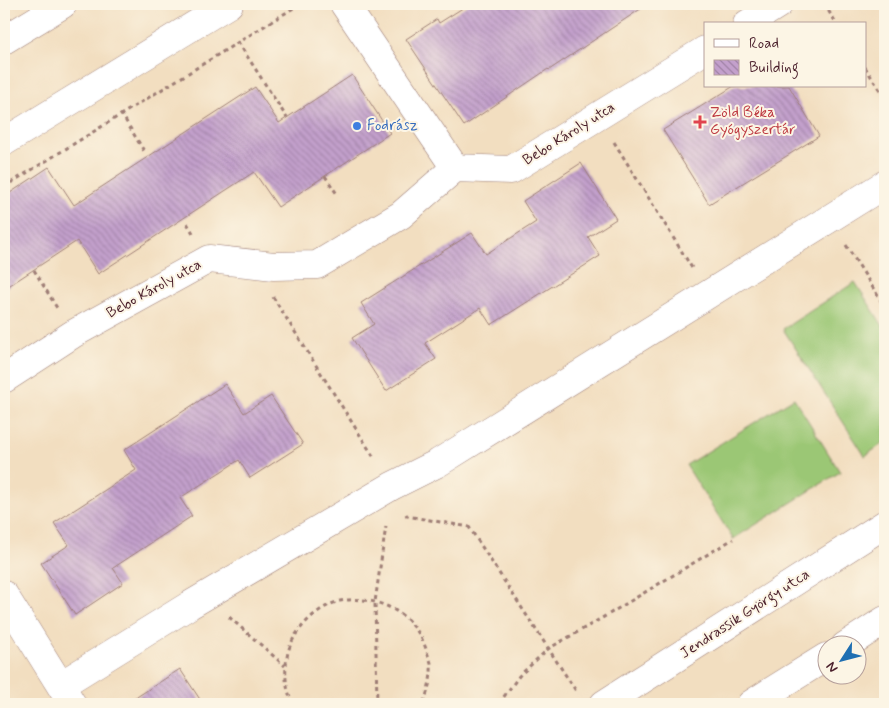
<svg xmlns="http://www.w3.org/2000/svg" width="889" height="708" font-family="Mynerve,sans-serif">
  <defs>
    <pattern id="building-back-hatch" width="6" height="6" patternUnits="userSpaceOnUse" patternTransform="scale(1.25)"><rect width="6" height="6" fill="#c3a0cc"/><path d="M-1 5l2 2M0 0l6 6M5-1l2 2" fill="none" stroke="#a082a6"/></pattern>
  </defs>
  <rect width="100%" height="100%" fill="#fcf5e5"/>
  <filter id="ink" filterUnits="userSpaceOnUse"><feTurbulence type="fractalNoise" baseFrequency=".02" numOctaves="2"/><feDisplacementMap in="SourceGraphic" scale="10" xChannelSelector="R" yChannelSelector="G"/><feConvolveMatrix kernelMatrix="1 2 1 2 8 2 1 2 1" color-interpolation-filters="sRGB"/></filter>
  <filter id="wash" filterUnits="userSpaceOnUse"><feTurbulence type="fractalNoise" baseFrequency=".0096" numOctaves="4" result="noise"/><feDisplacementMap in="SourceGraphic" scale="20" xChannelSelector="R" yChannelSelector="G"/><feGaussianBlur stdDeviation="1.12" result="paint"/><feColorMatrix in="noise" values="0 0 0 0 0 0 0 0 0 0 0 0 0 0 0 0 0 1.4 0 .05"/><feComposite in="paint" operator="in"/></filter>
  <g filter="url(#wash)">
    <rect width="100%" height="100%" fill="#f2dec0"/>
    <!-- pitch -->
    <path fill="#9bc775" stroke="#727350" d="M855 282 885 329V442L865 456 783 329Z
      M794 398 840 472 733 539 686 465Z"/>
    <g id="blocks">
      <!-- building -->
      <path fill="url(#building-back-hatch)" d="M469 4H648L549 70 548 69 464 126 406 39 437 19 439 23Z
        M352 75 390 133 278 207 254 172 98 274 77 241 4 289V197L49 167 74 205 255 87 279 123Z
        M734 86H789L819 136 709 204 663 130Z
        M581 163 616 219 588 237 600 256 491 325 480 308 425 343 436 359 386 391 352 338 374 324 361 303 472 233 486 254 536 222 523 201Z
        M225 384 244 413 271 396 303 444 250 478 239 460 180 498 192 516 113 568 123 583 75 615 41 563 69 545 54 523 136 470 124 450Z
        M180 669 203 704H126Z"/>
    </g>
  </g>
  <g filter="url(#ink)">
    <use href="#blocks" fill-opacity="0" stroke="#9e7e76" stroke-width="1"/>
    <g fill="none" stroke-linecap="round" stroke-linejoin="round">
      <!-- minor casing -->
      <g stroke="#9e7e76" stroke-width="29">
        <path id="minor" d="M344 4 455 168
          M747 24 779 4
          M4 40 63 4
          M4 142 229 4
          M4 379 73 334 209 259 274 266 317 265 401 215 455 168 511 170 705 50
          M4 595 72 704
          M845 646 885 620
          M61 685 190 605 392 486 438 463 885 184
          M604 704 885 524
          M751 704 826 657"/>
      </g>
      <!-- path -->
      <path stroke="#9e7e76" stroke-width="3" stroke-dasharray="4 4" stroke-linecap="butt" d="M824 4 837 24
        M238 42 287 118
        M865 67 885 98
        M121 113 144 151
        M614 142 692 268
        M325 176 337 194
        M4 187 300 4
        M187 223 193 233
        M846 245 885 307
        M34 270 57 308
        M273 297 375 459
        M406 514 407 516 469 527 576 691
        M229 617 285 666
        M293 704C285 687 284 672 288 652 292 639 298 630 308 620 316 612 328 604 340 601 377 594 414 613 426 649 427 653 430 659 431 663 432 677 428 692 423 704
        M377 704 375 602 386 526
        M500 704 503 698 519 676 548 649 609 614 733 539"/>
      <!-- minor -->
      <use href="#minor" stroke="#fff" stroke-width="28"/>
    </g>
  </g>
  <!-- markers -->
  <path fill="#e0444e" stroke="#fcf5e5" stroke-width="2" d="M697.5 114.5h5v5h5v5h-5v5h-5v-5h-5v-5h5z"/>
  <circle fill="#3f7fe0" stroke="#fcf5e5" stroke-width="2" cx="357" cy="126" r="5"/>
  <g text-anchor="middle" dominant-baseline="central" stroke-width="4" stroke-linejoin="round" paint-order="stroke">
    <!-- health labels -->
    <g font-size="15" fill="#be3a42" stroke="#fcf5e5" text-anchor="start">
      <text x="710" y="113">Zöld Béka<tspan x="710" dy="17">Gyógyszertár</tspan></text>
    </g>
    <!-- shop labels -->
    <g font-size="15" fill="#366cbe" stroke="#fcf5e5" text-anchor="start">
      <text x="367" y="126">Fodrász</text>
    </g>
    <!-- street labels -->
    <g font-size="15" fill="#4a1f2b" stroke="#fcf5e5">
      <text transform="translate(569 134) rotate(-32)">Bebo Károly utca</text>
      <text transform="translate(154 289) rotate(-29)">Bebo Károly utca</text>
      <text transform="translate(745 614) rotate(-33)">Jendrassik György utca</text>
    </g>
  </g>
  <!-- margin -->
  <rect width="889" height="708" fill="none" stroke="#fcf5e5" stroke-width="20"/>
  <!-- legend -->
  <rect x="704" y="22" width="162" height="65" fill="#fcf5e5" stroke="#b59f9b"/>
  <rect x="714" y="39" width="25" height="8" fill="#ffffff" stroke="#b59f9b"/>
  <text x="749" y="48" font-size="15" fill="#4a1f2b">Road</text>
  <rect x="714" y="60" width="25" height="15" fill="url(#building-back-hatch)" stroke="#b59f9b"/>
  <text x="749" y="72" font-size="15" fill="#4a1f2b">Building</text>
  <!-- north arrow -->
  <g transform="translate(842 660) rotate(234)"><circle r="24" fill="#fcf5e5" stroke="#b59f9b"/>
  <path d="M0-4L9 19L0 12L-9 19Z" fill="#1f6fb2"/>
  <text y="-8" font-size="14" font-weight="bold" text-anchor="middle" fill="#4a1f2b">N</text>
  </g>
</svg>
